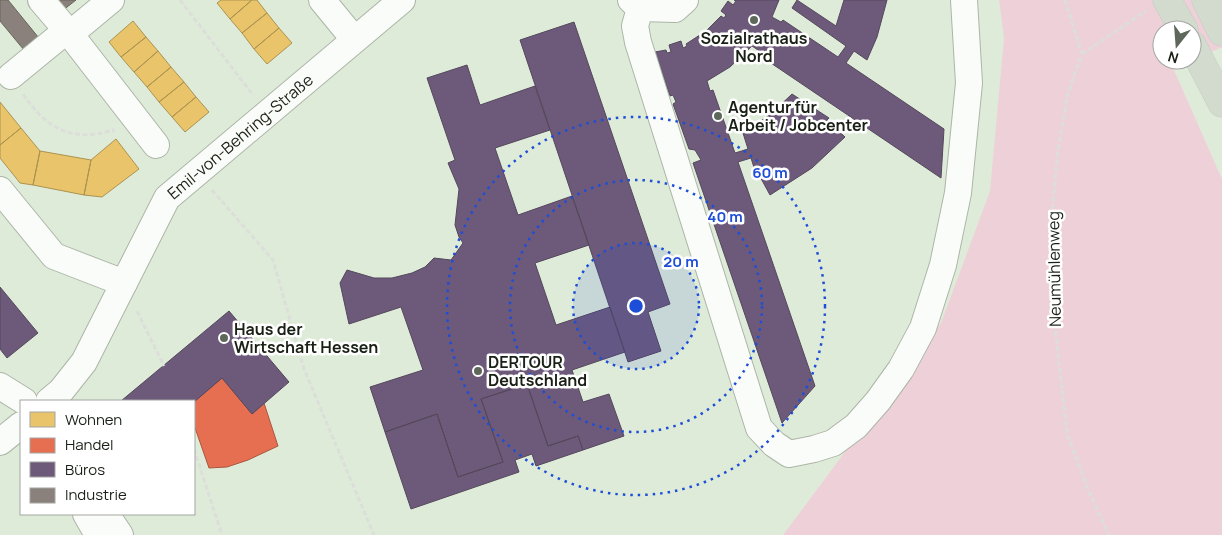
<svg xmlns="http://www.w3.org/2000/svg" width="1222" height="535" font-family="Manrope,sans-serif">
  <rect width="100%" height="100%" fill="#dfebd9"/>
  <!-- green -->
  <path fill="#eed1d8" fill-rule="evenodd" d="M999 0H1222V47L1174 70 1222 179V535H783L941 323 990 191 1004 38ZM1162 30H1192V60H1162Z"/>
  <!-- homes -->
  <path fill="#e9c46a" stroke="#ab9350" d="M221 0H252L230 19 217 3Z
    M252 0H257L267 13 242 33 230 19Z
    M267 13 279 28 254 49 242 33Z
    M133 21 146 37 121 57 109 42Z
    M279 28 292 43 267 64 254 49Z
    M146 37 158 51 134 72 121 57Z
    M158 51 171 67 147 87 134 72Z
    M171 67 184 82 159 102 147 87Z
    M184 82 196 97 172 117 159 102Z
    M196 97 209 112 185 132 172 117Z
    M0 102 21 128 0 145Z
    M21 128 40 151 33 185 20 183 0 158V145Z
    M116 139 139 169 102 197 84 195 91 160Z
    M40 151 91 160 84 195 33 185Z"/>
  <!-- shops -->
  <path fill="#e76f51" stroke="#a9573f" d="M222 378 252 414 264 403 278 446 248 460 227 467 209 468 194 425V402Z"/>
  <!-- offices -->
  <path fill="#6d597a" stroke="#54485c" d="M734 0H779L772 17 781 22 783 20 838 57 846 46 792 8 797 0 836 26 844 0H887L877 37 867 60 854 51 846 63 944 129 941 178 759 55 761 52 752 46 730 67 707 81 710 91 713 90 735 153 748 149 743 133 771 114 792 94 829 118 827 120 845 137 812 168 770 195 758 173 756 174 751 158 738 162 815 386 782 423 693 163 701 160 695 150 689 149 673 104 676 102 673 95 670 96 655 52 666 50 667 53 671 52 669 45 681 41 683 48 687 46 686 44 706 31 721 16 724 18 726 15 721 11 728 1 733 5 736 1Z
    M574 22 670 304 648 312 661 351 628 362 520 40Z
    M467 65 480 105 535 86 550 130 495 148 518 215 572 196 589 245 535 263 556 325 610 307 625 352 572 370 583 402 609 394 624 436 583 450 578 436 548 446 527 384 481 399 503 462 458 477 437 414 385 432 370 387 423 370 401 307 349 324 340 283 347 270 374 278H392L412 273 425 267 434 258 451 260 463 243 459 237 455 225 459 189 448 163 455 160 427 78Z
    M0 287 38 333 7 358 0 349Z
    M229 311 289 382 252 414 222 378 194 402 121 401Z
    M527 384 548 446 578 436 583 450 536 466 532 454 515 460 519 472 411 509 385 432 437 414 458 477 503 462 481 399Z"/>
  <!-- industry -->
  <path fill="#8a817c" stroke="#68645d" d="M0 0H8L43 43 29 56 0 21Z
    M53 0H76L62 11Z"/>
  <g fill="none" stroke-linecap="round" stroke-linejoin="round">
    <!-- minor casing -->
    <g stroke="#acb5a7" stroke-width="28">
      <g id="minor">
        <path d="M41 0 70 34 156 145"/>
        <path d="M322 0 354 39"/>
        <path d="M631 0 640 8 675 9 685 0"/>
        <path d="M640 8 635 26 638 42 759 428 774 444 789 454 814 449 833 443 856 426 878 401 901 369 923 328 943 265 958 193 969 83 964 0"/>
        <path d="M70 34 111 0"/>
        <path d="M11 76 67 30"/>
        <path d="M0 190 54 256 124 283"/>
        <path d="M0 386 24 401"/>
        <path id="s1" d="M49 401 61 391 84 362 167 198 402 0"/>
        <path d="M0 442 21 425"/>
        <path d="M86 514 98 535"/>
        <path d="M106 514 120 535"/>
      </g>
    </g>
    <!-- highway casing -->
    <g stroke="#c6cbc3" stroke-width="29">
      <path id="highway" d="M1167 0 1184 30
        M1206 0 1222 32
        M1192 45 1222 103"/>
    </g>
    <!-- path -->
    <path stroke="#dbded9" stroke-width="3" stroke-dasharray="5 2.5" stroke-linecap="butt" d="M180 0 253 95
      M1065 0 1082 54 1068 93 1058 149 1051 225V292L1067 433 1088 489 1109 535
      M1082 54 1146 11
      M23 94C46 128 71 143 113 130L114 132
      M212 190 273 260 304 369 374 535
      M137 311 164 366
      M194 449 222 535"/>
    <!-- minor -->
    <use href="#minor" stroke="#fafcf9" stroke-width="26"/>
    <!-- highway -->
    <use href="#highway" stroke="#d3dbce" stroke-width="28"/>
  </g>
  <!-- distance rings -->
  <circle cx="636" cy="306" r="63" fill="#1d4ed8" fill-opacity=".12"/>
  <g fill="none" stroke="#1d4ed8" stroke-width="2.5" stroke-dasharray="2.5 5">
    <circle cx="636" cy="306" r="63"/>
    <circle cx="636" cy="306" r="126"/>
    <circle cx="636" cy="306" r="189"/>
  </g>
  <!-- markers -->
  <g fill="#5e675a" stroke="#fff" stroke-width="2">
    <circle cx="754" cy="20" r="5"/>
    <circle cx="718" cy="116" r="5"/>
    <circle cx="224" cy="338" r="5"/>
    <circle cx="478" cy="371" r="5"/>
  </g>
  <g text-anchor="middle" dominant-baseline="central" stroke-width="5" stroke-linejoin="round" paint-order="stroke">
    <!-- poi labels -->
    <g font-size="16" font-weight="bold" fill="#192015" stroke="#fff" text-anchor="start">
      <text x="754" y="38" text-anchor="middle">Sozialrathaus<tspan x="754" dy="18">Nord</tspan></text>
      <text x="728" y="107">Agentur für<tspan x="728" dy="18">Arbeit / Jobcenter</tspan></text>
      <text x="234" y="329">Haus der<tspan x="234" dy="18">Wirtschaft Hessen</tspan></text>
      <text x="488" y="362">DERTOUR<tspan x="488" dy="18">Deutschland</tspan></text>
    </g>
    <!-- street labels -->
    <g font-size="16" fill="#192015" stroke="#fff">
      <text stroke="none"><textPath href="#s1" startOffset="332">Emil-von-Behring-Straße</textPath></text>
      <text transform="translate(1054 269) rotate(-91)">Neumühlenweg</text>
    </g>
  </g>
  <circle cx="636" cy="306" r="8" fill="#1d4ed8" stroke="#fff" stroke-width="2.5"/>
  <g font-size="15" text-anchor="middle" font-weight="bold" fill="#1d4ed8" stroke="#fff" stroke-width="5" stroke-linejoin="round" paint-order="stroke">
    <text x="770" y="178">60 m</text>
    <text x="725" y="222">40 m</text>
    <text x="681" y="267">20 m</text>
  </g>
  <!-- legend -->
  <rect x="20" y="400" width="175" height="115" fill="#ffffff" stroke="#a3a6a1"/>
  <rect x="30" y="412" width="25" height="15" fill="#e9c46a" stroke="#a3a6a1"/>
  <text x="65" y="425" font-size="15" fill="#192015">Wohnen</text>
  <rect x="30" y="438" width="25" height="15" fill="#e76f51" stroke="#a3a6a1"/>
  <text x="65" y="450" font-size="15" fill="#192015">Handel</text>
  <rect x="30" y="462" width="25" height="15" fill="#6d597a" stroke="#a3a6a1"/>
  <text x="65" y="475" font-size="15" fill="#192015">Büros</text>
  <rect x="30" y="488" width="25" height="15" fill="#8a817c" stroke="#a3a6a1"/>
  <text x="65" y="500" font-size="15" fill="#192015">Industrie</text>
  <!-- north arrow -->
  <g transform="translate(1177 45) rotate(197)"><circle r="24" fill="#ffffff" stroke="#a3a6a1"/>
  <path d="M0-4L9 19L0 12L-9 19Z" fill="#5e675a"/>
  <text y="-8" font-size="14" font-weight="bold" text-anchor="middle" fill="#192015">N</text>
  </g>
</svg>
